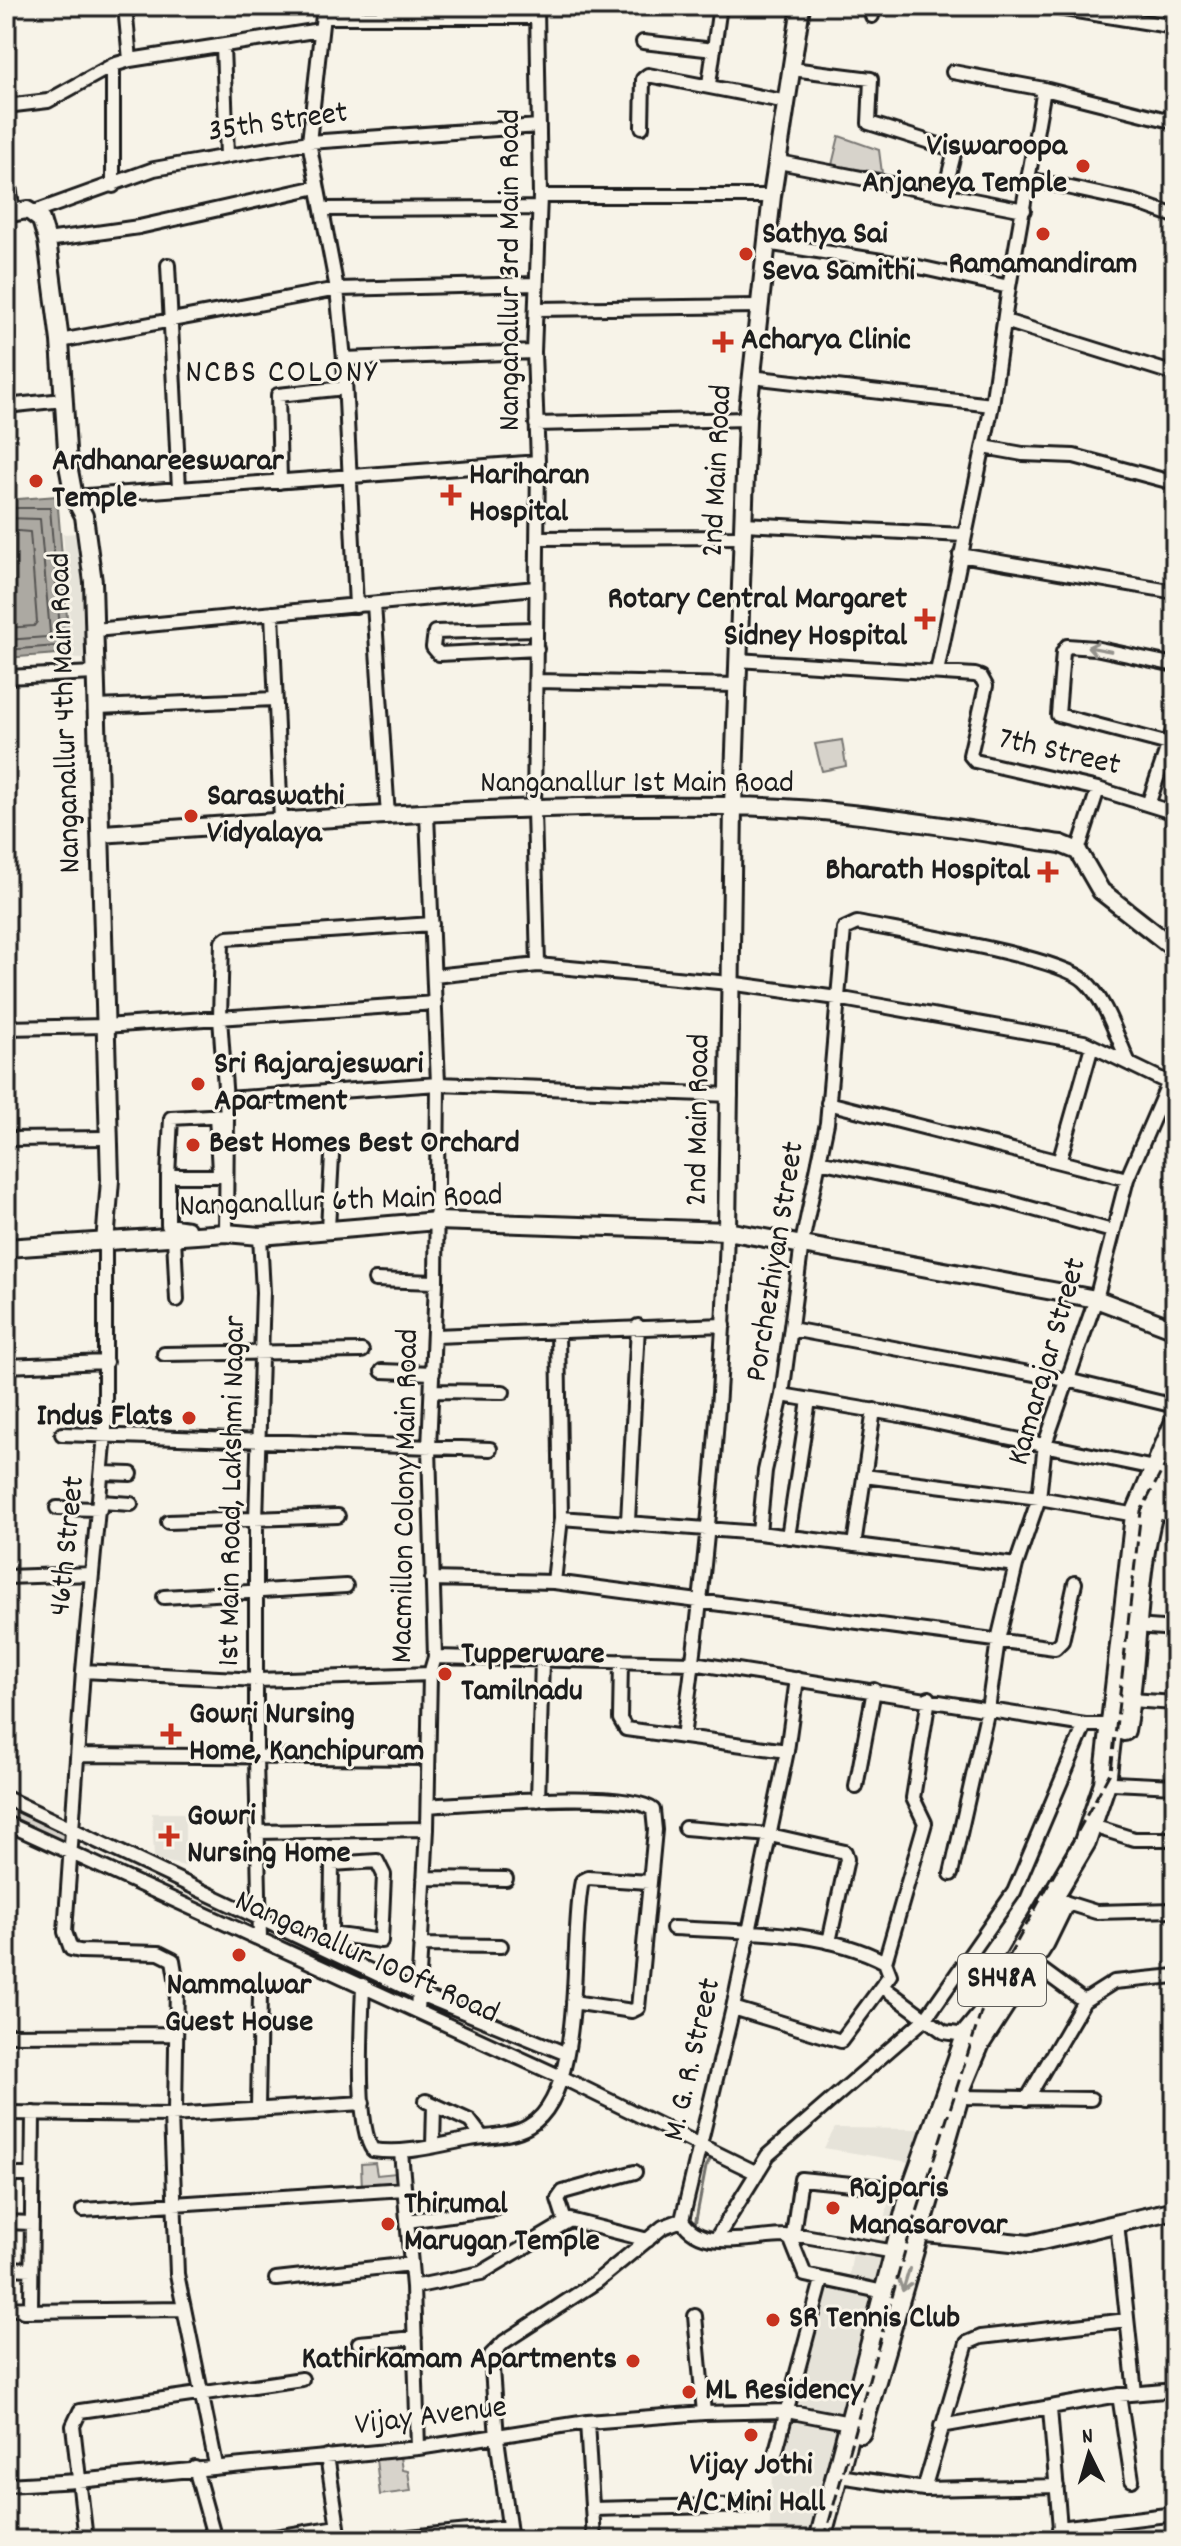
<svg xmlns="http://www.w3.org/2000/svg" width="1181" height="2546" font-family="Dekko,sans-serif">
  <rect width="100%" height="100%" fill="#f7f3e8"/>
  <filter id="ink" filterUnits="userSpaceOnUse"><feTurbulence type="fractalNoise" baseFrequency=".0125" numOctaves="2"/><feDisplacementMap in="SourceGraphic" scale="16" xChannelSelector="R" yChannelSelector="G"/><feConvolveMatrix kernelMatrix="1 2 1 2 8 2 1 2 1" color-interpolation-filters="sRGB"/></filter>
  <g filter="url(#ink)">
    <!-- built -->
    <path fill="#e6e3d9" d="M77 533 90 659H73L63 534Z
      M185 1813V1866L154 1859 152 1813Z
      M835 2128 920 2129 915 2163 824 2148Z
      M890 2192 909 2194 817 2540H769L772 2475 826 2286 847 2290 854 2246 880 2250Z"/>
    <!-- green -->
    <path fill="#d7d3cb" stroke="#7a7874" stroke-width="2" d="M839 136 879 150 882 173 832 165Z
      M842 740 846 766 822 771 815 744Z
      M6 1802 67 1830 65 1847 6 1820Z
      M375 2163 377 2175 396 2173 397 2186 362 2188 361 2164Z
      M400 2457 402 2470 408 2471 411 2491 380 2495 376 2459Z"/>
    <!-- water -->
    <path fill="#aca9a2" stroke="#72716c" stroke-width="2" d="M57 496 70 653 6 658V500Z"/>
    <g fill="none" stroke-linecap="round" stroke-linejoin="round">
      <!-- shore -->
      <path stroke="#565452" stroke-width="2" d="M6 508H50L61 642 57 646 6 650
        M6 518 40 519 50 633 47 637 6 640
        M6 530 30 532 37 622 34 626 6 628"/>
      <!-- stream -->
      <path stroke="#72716c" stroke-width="3" d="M695 2225 706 2167 710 2160"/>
      <!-- minor casing -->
      <g stroke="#1c1c1c" stroke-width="18">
        <path id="minor" d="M125 6 130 60
          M324 6 309 142 337 289 344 359 356 606
          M537 6 540 196 534 352 538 462 534 810 538 965
          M1046 6 1175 27
          M872 16 873 6
          M323 17H537
          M643 42 714 50
          M223 46 227 156
          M792 69 871 79 869 123 955 150 944 194
          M953 72 1044 89 1175 122
          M709 84 720 6
          M6 106 48 101 113 65 130 60 320 30
          M642 127 643 79 648 75 787 102
          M779 162 1024 210
          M1029 179 1136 202 1175 216
          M113 186V65
          M540 196H772
          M322 209 539 208
          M32 213 154 169 309 142 539 126
          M47 240 139 227 317 187
          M766 243 914 266 1009 287
          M168 265 179 489
          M536 309 758 306
          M1005 321 1175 374
          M60 341 337 289 536 284
          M344 359 534 352
          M751 377 992 405
          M6 406 63 400
          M536 424 747 419
          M984 447 1023 454 1074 456 1175 483
          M280 482 278 395 345 388
          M74 497 538 462
          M744 524 964 535
          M537 538 744 537
          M960 555 1175 592
          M374 604 388 816
          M272 613 281 821
          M536 629 435 632 433 647 439 654 537 649
          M95 630 536 588
          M737 660 975 675 981 677 986 686 970 755 975 761 1098 789 1175 813
          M937 672 992 405 1009 287 1044 89
          M6 677 95 673
          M537 681 737 685
          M98 707 274 699
          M1169 744 1058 715 1063 652 1067 646 1095 648 1175 665
          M1149 802 1175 725
          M1078 851 1098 789
          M434 976 538 965 729 983 837 998 1084 1042 1173 1085
          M6 1028 105 1026 435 1003
          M227 1099 438 1084 731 1095
          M828 1103 1127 1179
          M216 1115 219 1172
          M6 1139 108 1138
          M1060 1159 1092 1046
          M819 1161 1001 1200 1112 1231
          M168 1176V1225L188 1228
          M226 1176H168L171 1118 227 1115
          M328 1228 332 1156
          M226 1233 227 1115 220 1018 222 942 227 938 432 924
          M174 1237 177 1300
          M105 1243V1434L83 1671 65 1932 71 1949 80 1951 159 1953 173 1960 177 1984 175 2112
          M375 1280 436 1282
          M791 1329 1067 1380 1175 1406
          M1173 1329 1175 1310
          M435 1336 724 1325
          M164 1354 362 1351
          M6 1366 106 1362
          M382 1371 433 1373
          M432 1391 503 1392
          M782 1395 905 1416 1154 1468
          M62 1434 490 1449
          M103 1473 131 1474
          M864 1476 1039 1498 1136 1515
          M101 1502 131 1504
          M57 1508 100 1509
          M1152 1511 1175 1516
          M561 1518 759 1533 1016 1565
          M628 1521 638 1326
          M168 1522 338 1516
          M759 1533 765 1471 782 1395 802 1243 827 1123 844 929 857 923C901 932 1059 956 1085 981 1106 1000 1117 1038 1129 1063
          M788 1537 809 1400
          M854 1545 874 1410
          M6 1577 92 1574
          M432 1579 554 1582 1055 1648 1062 1641 1075 1583
          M554 1582 561 1518 558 1333
          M164 1597 346 1586
          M1136 1626 1175 1629
          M435 1657 693 1663 1085 1725H1114
          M621 1661 620 1719 626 1729 787 1751
          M83 1671 258 1680 430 1674
          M797 1679 787 1751 733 2008 682 2220C701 2253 754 2236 785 2236L791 2240 805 2275 884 2292
          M1131 1700 1175 1703
          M683 1737C706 1571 722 1399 727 1231
          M78 1755 427 1758
          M1113 1783 1175 1786
          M856 1787 874 1690
          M6 1798 417 1993 567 2054
          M538 1800 542 1660
          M428 1806C466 1804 629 1788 653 1810L655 1830 638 2008 632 2011 573 2002
          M6 1823 561 2077 757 2173
          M685 1828 770 1835 845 1852 847 1859 829 1942
          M1102 1829 1134 1839H1175
          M257 1832 427 1829
          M377 1861 384 1875 381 1941 331 1934 332 1864Z
          M951 1874 988 1709 998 1640 1016 1565 1039 1498 1045 1444 1096 1299 1127 1179 1169 1082
          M424 1878 506 1879
          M1064 1902 1096 1912 1175 1910
          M673 1928C742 1932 823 1929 885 1962
          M260 1938 256 1757V1520L263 1292 260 1236
          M420 1945 501 1946
          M1031 1962 1084 2001 1114 1982 1175 1976
          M363 1985C362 2018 355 2127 373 2150 405 2155 438 2145 470 2139 488 2136 513 2136 529 2126 587 2093 569 1939 582 1881L588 1878 649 1882
          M883 1987 944 2032 971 2036
          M733 2008 841 2041 890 1975 885 1962 925 1823 913 1798 929 1698
          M417 2011 427 1829 430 1674 435 1657 429 1448 436 1282 438 1084 427 814
          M6 2035 176 2034
          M958 2097 1091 2099
          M1027 2099 1084 2001
          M426 2101 470 2121 482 2137
          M258 2108 260 1995
          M6 2113 171 2115 363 2103
          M171 2115 177 2274 216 2465
          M433 2146 434 2105
          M401 2152 413 2287 418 2448
          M6 2175H33
          M83 2210 404 2189
          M407 2221 494 2209
          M565 2221 558 2199 563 2192 635 2172
          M6 2222 32 2223
          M1117 2223 1135 2393
          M716 2239 768 2155 926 2018 1014 1892 1085 1725
          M895 2252 793 2234 801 2179 912 2190
          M6 2268 31 2269
          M276 2279 411 2264
          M413 2287 481 2273 570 2220 648 2240
          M6 2309 31 2308 33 2113
          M23 2311 184 2309
          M695 2316 704 2413
          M359 2343 415 2338
          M1119 2395 1132 2480
          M1050 2409 1061 2540
          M587 2422 594 2540
          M941 2426 1119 2395 1175 2390
          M327 2456 340 2540
          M773 2462 822 2280
          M195 2468 215 2540
          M846 2477 924 2489 1057 2486
          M6 2485 78 2481 418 2448 587 2422 704 2413 787 2411 855 2424
          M924 2489 967 2343 981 2337 1127 2320
          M592 2509 756 2505
          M1059 2528 1175 2514
          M409 2537 509 2527
          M86 2540 73 2426 80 2411 302 2379
          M257 2540 338 2527
          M511 2540 497 2438 491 2355 504 2342 596 2282 663 2227 682 2220"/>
      </g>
      <!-- tertiary casing -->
      <g stroke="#1c1c1c" stroke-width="22">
        <path id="tertiary" d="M6 180 11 212
          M6 214 27 210 32 213 41 220 47 240 60 341 68 465 74 497 84 516 93 582 110 1180 105 1243
          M102 834C311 819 521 803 730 806 840 807 952 828 1061 844L1078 851 1101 891 1175 949
          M727 1231 733 806 747 419 772 196 801 6
          M6 1248 226 1233 260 1236 437 1221 727 1231 1096 1299 1175 1329
          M907 2231 1029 2244 1175 2210"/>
      </g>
      <!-- primary casing -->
      <g stroke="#1c1c1c" stroke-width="26">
        <path id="primary" d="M1124 1730C1138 1658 1133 1580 1153 1509 1158 1491 1167 1474 1175 1457
          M860 2432 961 2086 979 2043 1044 1942 1062 1905
          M820 2540 912 2190 968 2033 982 2016 1085 1842 1105 1783 1136 1515 1175 1424"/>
      </g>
      <!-- minor -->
      <use href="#minor" stroke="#f7f3e8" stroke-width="12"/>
      <!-- tertiary -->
      <use href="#tertiary" stroke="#f7f3e8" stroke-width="16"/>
      <!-- primary -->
      <use href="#primary" stroke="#f7f3e8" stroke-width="20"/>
      <!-- rail -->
      <path stroke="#1c1c1c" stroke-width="3" stroke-dasharray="12 6" stroke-linecap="butt" d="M824 2540 908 2240 985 2000 1111 1771 1141 1511 1175 1446"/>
    </g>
    <!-- one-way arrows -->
    <defs><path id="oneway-shaft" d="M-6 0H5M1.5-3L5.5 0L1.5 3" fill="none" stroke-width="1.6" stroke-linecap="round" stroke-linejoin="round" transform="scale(2)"/></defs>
    <g stroke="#94928c">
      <use href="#oneway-shaft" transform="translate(1099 649) rotate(-169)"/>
      <use href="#oneway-shaft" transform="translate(906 2280) rotate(107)"/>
    </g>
  </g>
  <!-- markers -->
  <g fill="#c8321e" stroke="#f7f3e8" stroke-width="3">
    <circle cx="1083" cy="166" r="8"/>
    <circle cx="1043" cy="234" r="8"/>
    <circle cx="746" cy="254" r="8"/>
    <path d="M719 330h8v8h8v8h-8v8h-8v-8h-8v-8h8z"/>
    <circle cx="36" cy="481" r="8"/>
    <path d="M447 483h8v8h8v8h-8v8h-8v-8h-8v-8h8z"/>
    <path d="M921 607h8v8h8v8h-8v8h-8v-8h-8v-8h8z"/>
    <circle cx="191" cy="816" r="8"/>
    <path d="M1044 860h8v8h8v8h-8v8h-8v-8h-8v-8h8z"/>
    <circle cx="198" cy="1084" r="8"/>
    <circle cx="193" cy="1145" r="8"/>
    <circle cx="189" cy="1418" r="8"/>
    <circle cx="445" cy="1674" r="8"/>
    <path d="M167 1722h8v8h8v8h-8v8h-8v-8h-8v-8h8z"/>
    <path d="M165 1824h8v8h8v8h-8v8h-8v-8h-8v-8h8z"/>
    <circle cx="239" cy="1955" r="8"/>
    <circle cx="833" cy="2208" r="8"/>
    <circle cx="388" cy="2224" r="8"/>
    <circle cx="773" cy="2320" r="8"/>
    <circle cx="633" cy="2361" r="8"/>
    <circle cx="689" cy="2392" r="8"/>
    <circle cx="751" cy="2435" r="8"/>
  </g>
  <g text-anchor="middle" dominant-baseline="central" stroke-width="6" stroke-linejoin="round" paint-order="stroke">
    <!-- shield labels -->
    <rect fill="#f7f3e8" stroke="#5e5c59" stroke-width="2" x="958" y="1954" width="88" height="52" rx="6"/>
    <g font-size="30" font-weight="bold" fill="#1c1c1c">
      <text x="1002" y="1980">SH48A</text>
    </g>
    <!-- street labels -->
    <g font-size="32" fill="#1c1c1c" stroke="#f7f3e8">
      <text transform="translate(278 124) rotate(-8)">35th Street</text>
      <text transform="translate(512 270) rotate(-90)">Nanganallur 3rd Main Road</text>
      <text transform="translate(719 471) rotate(-87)">2nd Main Road</text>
      <text transform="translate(67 713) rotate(-92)">Nanganallur 4th Main Road</text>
      <text transform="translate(1059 754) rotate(13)">7th Street</text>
      <text x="637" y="785">Nanganallur 1st Main Road</text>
      <text transform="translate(700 1120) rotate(-89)">2nd Main Road</text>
      <text transform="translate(341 1203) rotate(-2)">Nanganallur 6th Main Road</text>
      <text transform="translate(777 1262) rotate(-81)">Porchezhiyan Street</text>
      <text transform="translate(1049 1362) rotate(-74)">Kamarajar Street</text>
      <text transform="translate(234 1491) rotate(-89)">1st Main Road, Lakshmi Nagar</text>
      <text transform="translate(407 1496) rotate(-89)">Macmillon Colony Main Road</text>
      <text transform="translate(69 1546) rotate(-84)">46th Street</text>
      <text transform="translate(366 1959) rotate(24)">Nanganallur 100ft Road</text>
      <text transform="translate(694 2060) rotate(-77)">M. G. R. Street</text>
      <text transform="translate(431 2418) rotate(-7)">Vijay Avenue</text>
    </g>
    <!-- poi labels -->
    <g font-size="32" font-weight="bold" fill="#1c1c1c" stroke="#f7f3e8" text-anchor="start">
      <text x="1067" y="148" text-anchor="end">Viswaroopa<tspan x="1067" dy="37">Anjaneya Temple</tspan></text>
      <text x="762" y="236">Sathya Sai<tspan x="762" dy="37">Seva Samithi</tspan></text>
      <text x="1043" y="266" text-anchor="middle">Ramamandiram</text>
      <text x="741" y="342">Acharya Clinic</text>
      <text x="52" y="463">Ardhanareeswarar<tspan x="52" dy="37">Temple</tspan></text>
      <text x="469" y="477">Hariharan<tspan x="469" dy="37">Hospital</tspan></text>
      <text x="907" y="601" text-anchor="end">Rotary Central Margaret<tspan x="907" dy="37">Sidney Hospital</tspan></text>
      <text x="207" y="798">Saraswathi<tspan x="207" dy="37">Vidyalaya</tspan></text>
      <text x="1030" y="872" text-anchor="end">Bharath Hospital</text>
      <text x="214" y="1066">Sri Rajarajeswari<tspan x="214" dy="37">Apartment</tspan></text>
      <text x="209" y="1145">Best Homes Best Orchard</text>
      <text x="173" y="1418" text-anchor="end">Indus Flats</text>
      <text x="461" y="1656">Tupperware<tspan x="461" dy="37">Tamilnadu</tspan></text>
      <text x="189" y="1716">Gowri Nursing<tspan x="189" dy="37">Home, Kanchipuram</tspan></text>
      <text x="187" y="1818">Gowri<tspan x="187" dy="37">Nursing Home</tspan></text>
      <text x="239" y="1987" text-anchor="middle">Nammalwar<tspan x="239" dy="37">Guest House</tspan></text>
      <text x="849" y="2190">Rajparis<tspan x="849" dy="37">Manasarovar</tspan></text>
      <text x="404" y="2206">Thirumal<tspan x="404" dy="37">Marugan Temple</tspan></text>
      <text x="789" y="2320">SR Tennis Club</text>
      <text x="617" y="2361" text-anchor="end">Kathirkamam Apartments</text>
      <text x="705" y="2392">ML Residency</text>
      <text x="751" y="2467" text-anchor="middle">Vijay Jothi<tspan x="751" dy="37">A/C Mini Hall</tspan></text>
    </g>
    <!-- neighbourhood labels -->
    <g font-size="34" letter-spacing="2" fill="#1c1c1c" stroke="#f7f3e8">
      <text x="282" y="374">NCBS COLONY</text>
    </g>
  </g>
  <!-- margin -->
  <rect width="1181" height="2546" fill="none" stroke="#f7f3e8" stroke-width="32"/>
  <rect x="16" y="16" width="1149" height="2514" fill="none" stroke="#1c1c1c" stroke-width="3" filter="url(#ink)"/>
  <!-- north arrow -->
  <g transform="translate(1089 2454) rotate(355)" stroke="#f7f3e8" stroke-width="6" paint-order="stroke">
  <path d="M0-6L14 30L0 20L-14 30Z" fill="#1c1c1c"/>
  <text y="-12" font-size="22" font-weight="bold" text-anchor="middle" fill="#1c1c1c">N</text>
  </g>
</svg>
